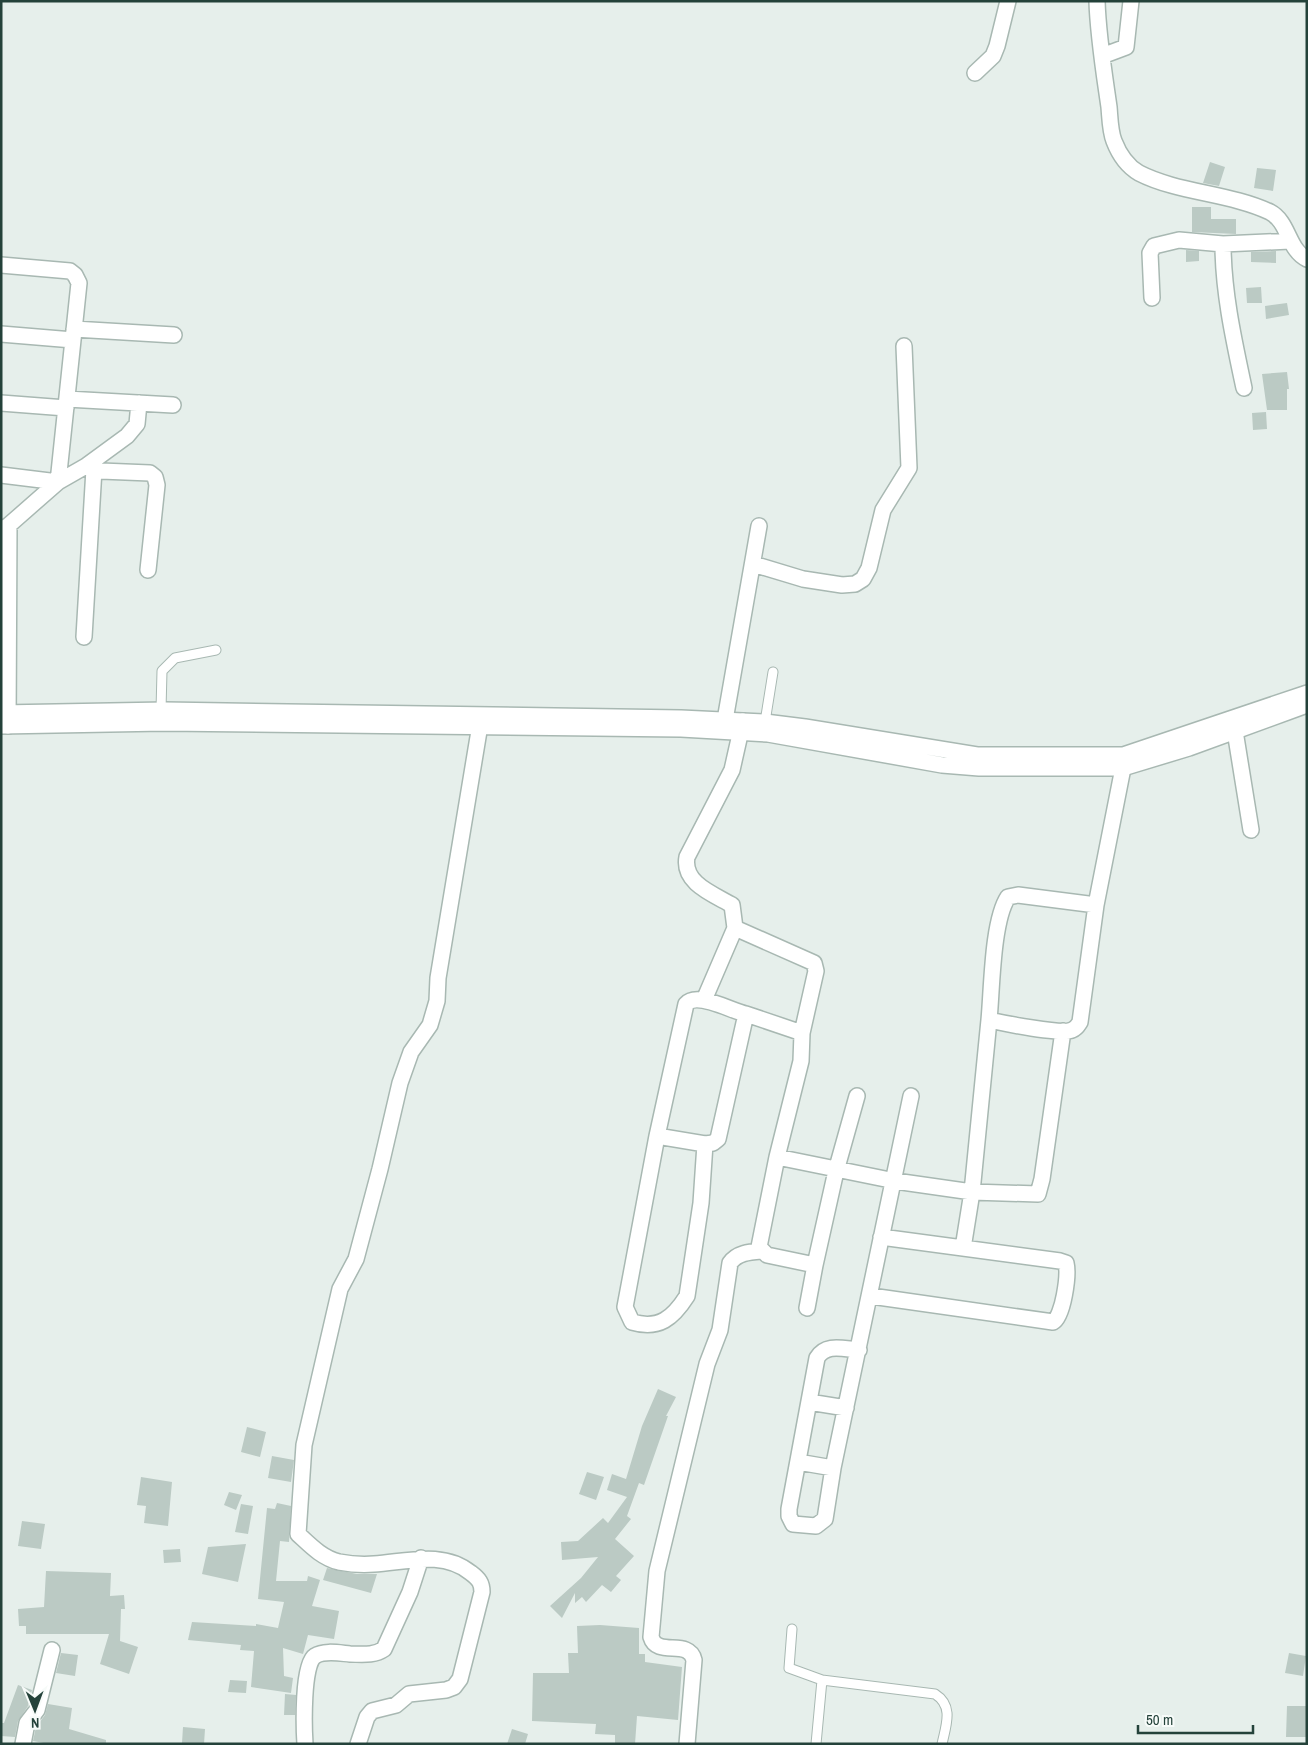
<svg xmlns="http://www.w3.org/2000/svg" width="1308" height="1745" font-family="'Archivo Narrow',sans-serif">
  <rect width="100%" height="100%" fill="#e6efeb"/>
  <!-- building -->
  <path fill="#bbcac4" d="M1210 162 1225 167 1219 186 1203 183Z
    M1257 168 1276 170 1273 191 1254 188Z
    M1192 207H1211V219H1236V234L1192 232Z
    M1186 250 1199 251V261L1186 262Z
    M1276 251V263L1251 262V252Z
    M1261 287 1262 303H1247L1246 288Z
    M1287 303 1289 315 1266 319 1265 306Z
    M1287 372 1289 389H1287V410H1267L1262 374Z
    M1266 412 1267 429 1253 430 1252 413Z
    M658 1389 676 1397 666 1416H668L644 1485 639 1483 627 1516 631 1519 615 1539 634 1556 616 1576 621 1580 611 1592 602 1585 586 1602 582 1597 575 1603V1593L562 1618 550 1606 581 1578 598 1557 562 1560 561 1542 578 1541 603 1518 608 1523 627 1497 607 1490 612 1474 626 1479 642 1426Z
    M247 1427 266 1432 260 1457 241 1452Z
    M272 1456 294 1460 291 1482 268 1478Z
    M587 1472 604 1477 596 1500 579 1494Z
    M141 1477 172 1482 168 1526 144 1523 146 1506 137 1505Z
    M229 1492 242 1495 236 1510 224 1505Z
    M277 1503 291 1506 289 1542 280 1541 276 1581H307L308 1576 320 1580 312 1606 339 1611 334 1639 308 1635 303 1654 283 1648 284 1676 293 1678 291 1693 251 1687 254 1651 240 1650 241 1645 188 1640 192 1622 256 1626V1624L278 1628 284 1602 258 1599 267 1508 275 1509Z
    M241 1504 253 1506 248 1534 235 1532Z
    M22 1521 45 1524 41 1549 18 1546Z
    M246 1544 238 1582 202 1574 208 1547Z
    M180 1549 181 1562 164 1563 163 1550Z
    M327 1568 357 1574H377L371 1593 323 1580Z
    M46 1571 111 1573 110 1596 124 1595 125 1609H121L120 1641 138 1647 129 1674 100 1664 109 1634H26V1626H19L18 1609 44 1607Z
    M600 1625 639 1628V1654H645V1662L682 1667 678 1720 637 1716 635 1744H615V1735L595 1734 596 1724 532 1721 533 1673H569L568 1653H578L577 1626Z
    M61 1653 78 1655 75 1676 56 1673Z
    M1289 1653 1306 1656 1303 1676 1285 1673Z
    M230 1680 247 1681 246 1693 228 1692Z
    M18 1685 32 1690 28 1706 18 1721 15 1737 1 1736V1723H4Z
    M285 1694 296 1695 295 1715H284Z
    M48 1704 72 1708 69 1729 106 1740V1744H49L33 1741 36 1727 45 1715Z
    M1287 1706H1307V1737H1286Z
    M183 1727 205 1729 204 1744 182 1743Z
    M512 1729 528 1734 525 1744H507Z"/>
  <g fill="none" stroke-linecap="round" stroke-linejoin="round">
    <!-- service casing -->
    <g stroke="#a8b8b2" stroke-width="11">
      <path id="service" d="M161 710 162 671 175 658 216 650
        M765 722 773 672
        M792 1629 789 1668 822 1680 816 1744
        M822 1680 935 1694C954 1706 946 1725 942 1744"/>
    </g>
    <!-- minor casing -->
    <g stroke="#a8b8b2" stroke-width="18">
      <path id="minor" d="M1097 1C1098 36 1104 72 1109 107 1110 118 1110 131 1114 141 1119 154 1127 166 1139 173 1178 193 1230 193 1270 212 1289 222 1288 250 1307 259
        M1102 56 1126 47 1131 1
        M975 73 993 56 997 46 1008 1
        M1223 244C1223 292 1234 341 1244 388
        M1 265 70 271 75 275 79 283 58 482
        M1152 298 1150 253 1154 246 1179 240 1223 244 1290 241
        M74 329 174 335
        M1 334 73 340
        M67 399 173 405
        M1 403 66 408
        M86 466 101 471 150 473 155 477 157 485 148 570
        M1 475 58 482
        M1 530 9 525 58 482 86 466 127 436 137 424 139 403
        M753 564 803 579 842 585 855 584 863 579 869 568 883 510 909 468 904 346
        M84 637 94 469
        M725 720 759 526
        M743 721 732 770 687 857C682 883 713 894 732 905L735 928 814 963 816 971 802 1033 801 1061 777 1157 895 1181 972 1192 1038 1194 1042 1179 1063 1031
        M8 726 9 525
        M1235 731 1251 830
        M704 1000 735 928
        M989 1020C992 990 992 921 1008 897L1018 895 1096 905
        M657 1136 705 1144 713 1143 718 1139 746 1014 802 1033
        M705 1144 701 1203 687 1296C673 1318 659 1330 632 1322L625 1307 657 1136 686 1004C697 991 731 1011 746 1014
        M777 1157 759 1247 767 1255 815 1265 836 1171 857 1096
        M963 1248 972 1192 989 1020C1003 1023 1062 1035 1072 1030 1077 1028 1078 1025 1080 1022L1096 905 1123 768
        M871 1296 1053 1322C1063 1317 1069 1275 1066 1263L1060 1261 881 1237
        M807 1308 815 1265
        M859 1350C843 1349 826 1343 817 1358L789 1509V1516L793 1524 816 1526 825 1519 833 1468 911 1096
        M809 1402 846 1408
        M798 1462 833 1468
        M23 1744 27 1723 37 1710 52 1650
        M305 1744C304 1729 302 1664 315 1656 324 1650 339 1653 350 1654 361 1654 374 1656 384 1649L410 1592 421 1558
        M358 1744 367 1717 372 1711 396 1705 409 1694 446 1690 454 1687 460 1679 482 1592C482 1583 479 1579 471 1573 443 1550 406 1562 374 1564 362 1565 350 1564 339 1562 322 1558 310 1545 298 1534L304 1445 340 1289 356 1259 380 1169 400 1083 411 1052 430 1025 437 1001 438 978 480 725
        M687 1744 694 1660C689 1638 657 1658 651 1637L657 1571 707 1364 720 1330 730 1263C737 1253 749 1252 761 1251"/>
    </g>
    <!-- tertiary casing -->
    <g stroke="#a8b8b2" stroke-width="18">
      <path id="tertiary" d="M1 713 165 710 681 718 765 722 805 727 977 755H1123L1307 693
        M1 726 164 723 681 729 768 734 942 765 979 768H1123L1189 748 1307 705"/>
    </g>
    <!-- service -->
    <use href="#service" stroke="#fff" stroke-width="9"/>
    <!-- minor -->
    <use href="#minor" stroke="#fff" stroke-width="15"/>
    <!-- tertiary -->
    <use href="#tertiary" stroke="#fff" stroke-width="15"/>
  </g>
  <!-- border -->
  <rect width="1308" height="1745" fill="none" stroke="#24423a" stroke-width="5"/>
  <!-- north arrow -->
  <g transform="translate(35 1710) rotate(179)" stroke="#f7fbf9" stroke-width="4" paint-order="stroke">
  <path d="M0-4L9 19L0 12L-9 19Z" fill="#24423a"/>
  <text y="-8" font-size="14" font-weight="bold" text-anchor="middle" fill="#24423a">N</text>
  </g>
  <!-- scale -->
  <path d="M1138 1725v8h115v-8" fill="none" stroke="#24423a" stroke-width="2.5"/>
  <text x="1146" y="1725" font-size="15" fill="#24423a" stroke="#f7fbf9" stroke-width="4" paint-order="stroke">50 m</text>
</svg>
